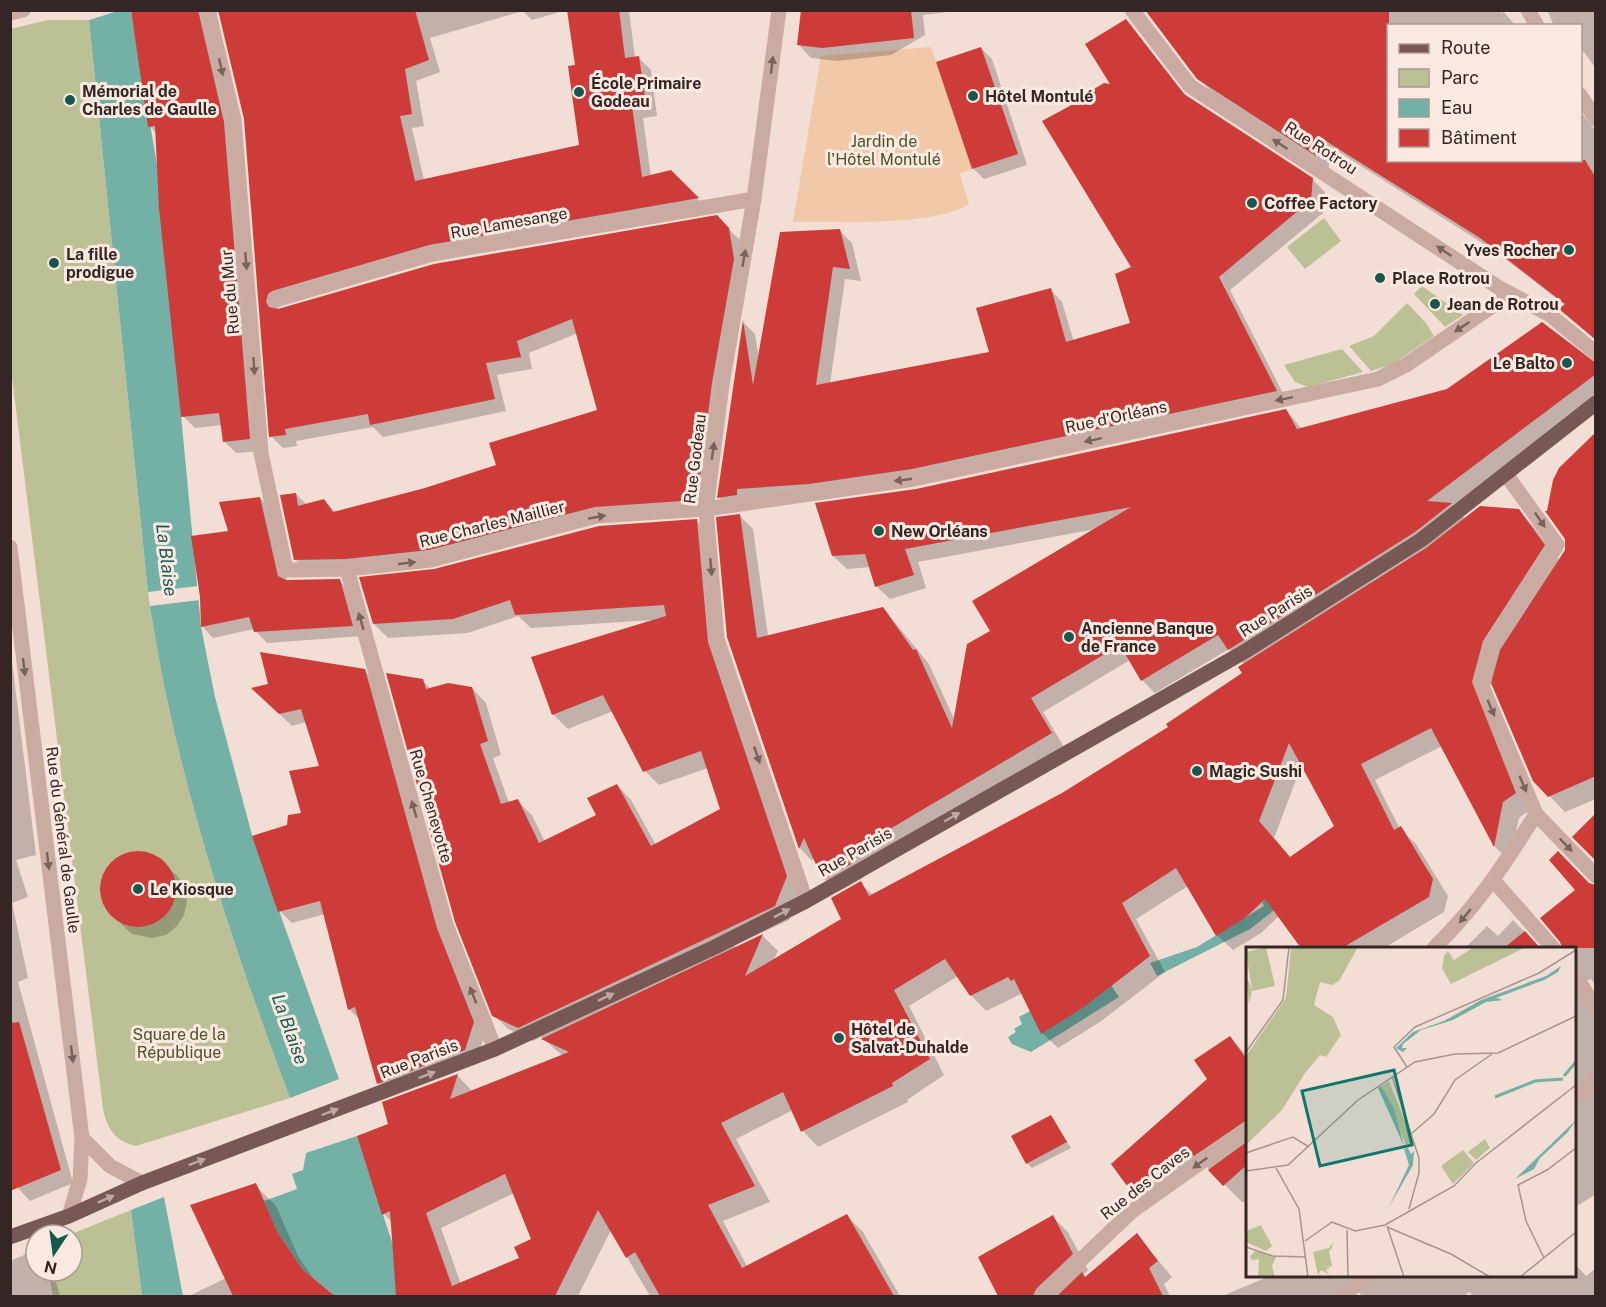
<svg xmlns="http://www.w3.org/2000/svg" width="1606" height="1307" font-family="'Public Sans',sans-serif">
  <rect width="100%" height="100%" fill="#f2ded5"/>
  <!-- green -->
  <path fill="#bcc195" d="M48 20H89L148 592C173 767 228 933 290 1098L136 1146C116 1142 107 1129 103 1109L11 369 10 29Z
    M1324 218 1341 241 1305 269 1287 247Z
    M1422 286 1463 315 1445 327 1414 294Z
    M1407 303 1426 323 1434 336 1393 364 1371 371 1349 346 1374 336Z
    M1342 349 1363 372 1308 387 1295 382 1284 365Z
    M131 1210 142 1296H53L48 1271H72V1235H69Z"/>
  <!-- sand -->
  <path fill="#f1c8a8" d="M931 47 972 169 960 174 969 204C934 227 837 221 793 222L821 56Z"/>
  <!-- water -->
  <path fill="#73b0a6" d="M118 11H131L158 171 201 627 215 697 252 835 339 1079 290 1098C228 933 173 767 148 592L89 20Z
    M1303 863 1296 893 1250 929 1157 976 1150 963 1197 947 1264 906 1262 902Z
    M1111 985 1119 997 1031 1052 1012 1044 1008 1037 1016 1032 1014 1029 1022 1024 1019 1017 1030 1011 1041 1033Z
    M357 1136 393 1245 397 1296H335L303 1270 278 1233 264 1201 297 1189 292 1174 303 1170 306 1153Z
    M164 1197 183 1296H142L131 1210Z"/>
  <!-- pier -->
  <path fill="#f2ded5" d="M198 586 200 600 150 606 148 592Z"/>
  <!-- shadow -->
  <path fill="#0003" fill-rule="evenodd" d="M133 10H567L532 20 523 11 430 38 440 72 416 81 424 126 412 128 424 180 581 146 576 67 568 10H629L635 58H639L651 70 657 116 643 118 651 177 670 172 709 210 442 256 279 306 278 311 716 217 741 241 709 511 608 518 442 562 308 572 295 559 296 494 307 505 324 500 336 513 425 490 497 466 599 411 578 333 529 353 532 369 497 375 506 411 383 437 373 427 296 441 297 446 283 448 271 436 245 119 220 12H218L213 15 236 135 261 451 236 453 224 441 222 425 195 428 183 416 157 134 150 126Z
    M802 10H965L923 15 925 35 891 55 837 61 811 58 798 44Z
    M1147 10H1499L1502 14V10L1516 26H1388V160H1580V111L1596 131V340L1561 310 1566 306 1495 251 1331 147 1329 168 1212 92 1198 78Z
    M1547 10H1596V69L1584 52 1580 54V26H1554Z
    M1126 21 1189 99 1312 179 1325 192 1323 213 1230 290 1288 403 731 509 719 497 744 323 755 334 759 358 839 230 852 243 861 281 845 279 830 384 991 353 1050 289 1062 302 1074 342 1132 324 1133 268 1113 86Z
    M981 48 992 59 1027 165 984 179 973 168Z
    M1596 372V397L1452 506 1466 519 1518 511 1534 527 1560 561 1567 550 1596 433V799L1565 812 1534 780 1492 680 1487 698 1531 809 1519 818 1510 861 1495 847 1442 746 1375 780 1400 829 1416 844 1448 896 1444 912 1384 948H1303L1279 916 1261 933 1233 950 1217 935 1188 886 1136 919 1165 972 1100 1022 1058 1048 1042 1033 1023 993 986 1011 971 995 958 976 909 1006 944 1075 907 1100 908 1102 818 1147 803 1131 793 1110 736 1139 770 1202 723 1221 763 1296H650L611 1230 578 1296H424L393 1223 384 1214 389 1125 457 1075 473 1092 563 1056 541 1037 533 1041 508 1029 494 1015 422 680 431 689 472 688 486 703 501 755 493 758 509 803 517 801 532 815 545 842 598 816 617 785 631 800 656 845 722 809 708 768 659 785 645 771 613 711 568 729 554 715 533 658 652 620 531 628 518 616 468 633 388 638 374 624 434 571 697 521 711 535 721 657 801 891 789 920 735 945 736 948 763 936 778 951 773 961 843 920 860 883 873 895 1063 794 1170 727 1244 674V664L1229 649 1155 693 1142 680 1130 660 1043 712 1064 747 858 868 863 878 838 892 824 879 814 857 812 861 800 848 728 637 740 516 753 529 768 636 883 608 929 664 955 721 992 632 1096 529 918 562 926 588 890 599 876 586 871 567 847 569 833 556 916 490 1286 410 1302 429ZM1302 764 1336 827 1291 858 1274 838ZM514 1193 533 1240 521 1259 461 1284 441 1228Z
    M260 498 271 509 287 581 339 580 350 592 363 636 267 643 254 629 213 638 203 627 202 597 230 532Z
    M10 645 36 855 16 860 28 897 12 903 28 978 18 982 73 1183 30 1201 18 1188 10 1167Z
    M364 670 376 683 485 1034 476 1062 390 1095 378 1083 361 1021 349 1009 325 914 292 923 280 911 288 826 303 814 321 767 306 722 292 726 265 700Z
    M140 853 158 858 179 878 185 889 187 902 184 915 177 926 166 935 152 938 132 934 109 913 102 901 101 887 104 874 116 859Z
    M1590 885 1596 887V987L1591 979 1584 982 1581 996 1596 1018V1194L1574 1208V948H1564Z
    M1513 920 1540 948H1465L1487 926 1498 936Z
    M1230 1038 1248 1057V1202H1242L1205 1165 1147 1205 1131 1189 1209 1079Z
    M1051 1116 1071 1148 1032 1168 1027 1163Z
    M255 1185 276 1206 298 1256 317 1284 333 1296H189L226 1278Z
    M847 1216 863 1232 900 1296H819L790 1245Z
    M1053 1217 1068 1232 1088 1270 1083 1275 1086 1278 1137 1235 1172 1277 1164 1284 1170 1296H1000L980 1258Z
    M36 1250V1271H53L60 1296H10V1261Z
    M1577 1266 1586 1276 1596 1268V1296H1473L1469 1292 1464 1296H1360L1361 1295 1355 1288 1343 1296H1222L1270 1276 1563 1277 1574 1276Z"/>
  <!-- building -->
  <path fill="#cd3c38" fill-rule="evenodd" d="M131 10H198L224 122 250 439 223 442 219 413 181 417 159 208 155 126 148 127Z
    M218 10H415L429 60 405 69 412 114 400 116 415 181 579 145 568 66 575 65 567 10H619L625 58 639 56 646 104 632 106 642 177 671 170 699 198 429 245 272 291 268 294 266 302 269 307 278 309 434 264 717 215 729 228 734 259 712 383 697 500 595 507 429 550 346 559 294 560 280 495 296 493 298 506 324 499 333 512 425 488 496 465 489 443 597 410 572 319 517 341 521 357 486 363 495 399 370 425 368 414 285 429 286 435 269 437 244 119Z
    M801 10H911L914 38 822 48 797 45Z
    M1145 10H1389V160H1585L1596 178V340L1559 309 1565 304 1480 238 1318 136 1316 156 1197 79Z
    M1126 19 1184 94 1313 178 1311 200 1219 277 1277 391 912 469 809 484 737 489V495L717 498 743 320 753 385 780 232 840 229 850 269 833 267 816 385 989 352 976 308 1051 288 1066 342 1130 323 1115 274 1131 267 1042 121 1088 96 1087 93 1104 83 1110 84 1085 44Z
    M981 47 1018 154 972 169 936 62Z
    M1542 322 1596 363V374L1427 501 1452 503 1415 532 1228 650 1218 635 1141 681 1120 645 1031 698 1052 733 846 855 851 864 823 880 804 838 799 849 727 637 716 517 740 514 757 638 883 607 913 650 916 649 952 728 967 644 990 631 972 601 1131 507 905 549 914 575 875 587 865 554 832 556 815 503 916 489 1286 409 1297 429 1447 389Z
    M1596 432V776L1548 797 1533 781 1491 683 1500 650 1565 550V539L1545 511H1547L1553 480 1559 468Z
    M260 497 278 576 286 580 340 579 353 626 254 632 249 617 201 627 200 597 191 536 228 531 219 502Z
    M1480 506 1519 509 1545 545 1483 641 1472 682 1516 793 1503 802 1494 847 1431 728 1361 764 1394 830 1401 826 1433 879 1429 897 1342 948H1301L1265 899 1245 918 1216 936 1176 868 1122 903 1150 956 1084 1007 1041 1034 1014 979 1011 981 1008 977 970 996 945 959 894 990 930 1059 892 1083 893 1086 801 1132 783 1092 721 1123 755 1186 708 1205 742 1268 847 1214 894 1296H660L635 1252 626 1258 598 1210 555 1296H396L390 1211 382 1215 357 1136 388 1124 382 1102 458 1074 450 1099 569 1052 541 1039 763 934 745 976 841 919 831 898 861 881 869 896 1062 793 1168 727 1166 724 1242 673 1238 667 1426 548ZM1289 743 1334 826 1290 857 1259 821ZM505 1174 531 1239 514 1247 519 1258 452 1286 426 1213Z
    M697 519 708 642 787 876 775 906 518 1028 492 1016 455 922 386 673 423 679 426 689 448 683 472 687 488 741 480 744 501 804 518 799 539 843 596 815 587 798 617 784 651 846 720 809 701 751 643 772 603 695 552 715 531 657 666 616 664 605 515 615 510 600 453 619 373 624 359 577 434 569 599 526Z
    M260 652 365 669 437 928 474 1022 465 1050 377 1084 355 1007 348 1010 320 901 278 912 252 836 287 825 288 815 301 813 289 771 319 766 301 709 279 714 251 688 268 684Z
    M1596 813V861L1572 837Z
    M100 889a38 38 0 1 1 76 0a38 38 0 1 1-76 0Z
    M1558 851 1589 883 1596 885V948H1562L1560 942 1540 918 1575 890 1549 860Z
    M1525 931 1540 948H1504Z
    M19 1022 61 1170 10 1191V1023Z
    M1230 1036 1248 1061V1119L1194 1156 1188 1150 1130 1190 1111 1164 1207 1079 1194 1060Z
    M1051 1115 1067 1142 1026 1164 1011 1136Z
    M1248 1141V1164L1223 1186 1208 1170Z
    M256 1183 278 1233 303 1270 335 1296H233L190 1205Z
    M1053 1215 1073 1254 1036 1289 1033 1296H998L978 1257Z
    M1137 1233 1158 1261 1149 1268 1163 1296H1057L1082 1272 1085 1277Z"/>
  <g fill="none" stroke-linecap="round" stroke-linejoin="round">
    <!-- minor -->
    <path stroke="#caaba1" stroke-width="15" d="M208 10 234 120 261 453 286 570 347 569 431 560 597 516 706 509 914 479 1378 379 1406 365 1510 294
      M779 10 754 199 722 385 706 509 717 639 806 901
      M1132 10 1190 86 1498 287 1550 315 1596 353
      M1528 10 1537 26
      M10 13 23 10
      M1580 95 1596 119
      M275 300 432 254 754 199
      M1505 473 1557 545 1491 646 1481 684 1536 814 1596 876
      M10 547 82 1138 80 1179 69 1216
      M347 569 446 925 495 1049
      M1494 881 1553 948
      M1434 948C1477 906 1504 865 1536 814
      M1574 974 1596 1008
      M1574 1098 1596 1080
      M82 1138 110 1166 142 1183
      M1043 1296 1131 1212 1248 1129
      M1343 1296 1367 1276"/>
    <!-- major -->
    <path stroke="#775854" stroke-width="15" d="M10 1237 69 1216 142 1183 495 1049 715 947 806 901 1244 652 1421 540 1596 403"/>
  </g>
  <!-- one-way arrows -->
  <defs><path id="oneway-solid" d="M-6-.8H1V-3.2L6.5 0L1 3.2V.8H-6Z" transform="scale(1.5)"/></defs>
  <g fill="#78625c">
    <use href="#oneway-solid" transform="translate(772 65) rotate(-83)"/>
    <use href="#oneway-solid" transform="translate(221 67) rotate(77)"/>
    <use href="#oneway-solid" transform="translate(1280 144) rotate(-147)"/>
    <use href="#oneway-solid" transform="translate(1444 251) rotate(-146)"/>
    <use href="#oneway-solid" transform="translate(744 258) rotate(-80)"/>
    <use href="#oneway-solid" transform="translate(246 261) rotate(85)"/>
    <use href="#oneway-solid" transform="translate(1462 327) rotate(146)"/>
    <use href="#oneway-solid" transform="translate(254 366) rotate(86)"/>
    <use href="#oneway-solid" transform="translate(1284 399) rotate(168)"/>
    <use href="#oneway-solid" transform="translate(1093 440) rotate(168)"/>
    <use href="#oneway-solid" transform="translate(713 451) rotate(-82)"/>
    <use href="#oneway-solid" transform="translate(903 480) rotate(172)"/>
    <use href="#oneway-solid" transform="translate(597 517) rotate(-10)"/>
    <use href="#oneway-solid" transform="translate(1540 520) rotate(56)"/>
    <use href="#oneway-solid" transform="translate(407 563) rotate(-6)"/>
    <use href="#oneway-solid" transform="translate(711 567) rotate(85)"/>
    <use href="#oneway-solid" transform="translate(361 621) rotate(-106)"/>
    <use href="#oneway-solid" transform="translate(24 667) rotate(83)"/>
    <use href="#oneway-solid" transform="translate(1491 708) rotate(67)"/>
    <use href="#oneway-solid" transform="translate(757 755) rotate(71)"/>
    <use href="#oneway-solid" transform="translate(1523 784) rotate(67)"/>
    <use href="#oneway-solid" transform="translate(414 809) rotate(-106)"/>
    <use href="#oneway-solid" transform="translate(1566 845) rotate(46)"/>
    <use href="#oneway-solid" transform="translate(48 861) rotate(83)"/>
    <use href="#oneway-solid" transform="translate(1465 916) rotate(130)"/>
    <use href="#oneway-solid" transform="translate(473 995) rotate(-112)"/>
    <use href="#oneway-solid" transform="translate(72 1054) rotate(83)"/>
    <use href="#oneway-solid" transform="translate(1200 1163) rotate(144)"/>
  </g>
  <g fill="#bfa8a2">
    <use href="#oneway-solid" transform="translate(952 817) rotate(-30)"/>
    <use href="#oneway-solid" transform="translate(782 913) rotate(-27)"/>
    <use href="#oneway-solid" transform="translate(606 997) rotate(-25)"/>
    <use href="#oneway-solid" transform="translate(427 1075) rotate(-21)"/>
    <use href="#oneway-solid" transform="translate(330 1112) rotate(-21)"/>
    <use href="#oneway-solid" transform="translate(197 1162) rotate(-21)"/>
    <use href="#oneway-solid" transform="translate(106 1199) rotate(-24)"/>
  </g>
  <!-- markers -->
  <g fill="#18574e" stroke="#fae9e1" stroke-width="2">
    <circle cx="579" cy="92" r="6"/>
    <circle cx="973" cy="96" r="6"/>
    <circle cx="70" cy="100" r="6"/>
    <circle cx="1252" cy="203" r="6"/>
    <circle cx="1569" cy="250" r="6"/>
    <circle cx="54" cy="263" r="6"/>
    <circle cx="1380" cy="278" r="6"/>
    <circle cx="1435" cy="304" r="6"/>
    <circle cx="1567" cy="363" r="6"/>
    <circle cx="879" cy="531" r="6"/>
    <circle cx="1069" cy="637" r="6"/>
    <circle cx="1197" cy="771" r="6"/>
    <circle cx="138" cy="889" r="6"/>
    <circle cx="839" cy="1038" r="6"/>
  </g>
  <g text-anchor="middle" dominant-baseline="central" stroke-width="6" stroke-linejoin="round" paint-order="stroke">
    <!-- poi labels -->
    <g font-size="16" font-weight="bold" fill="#342624" stroke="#fae9e1" text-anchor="start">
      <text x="591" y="83">École Primaire<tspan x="591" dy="18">Godeau</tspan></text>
      <text x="82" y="91">Mémorial de<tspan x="82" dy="18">Charles de Gaulle</tspan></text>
      <text x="985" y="96">Hôtel Montulé</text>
      <text x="1264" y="203">Coffee Factory</text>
      <text x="1557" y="250" text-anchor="end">Yves Rocher</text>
      <text x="66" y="254">La fille<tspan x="66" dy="18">prodigue</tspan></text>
      <text x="1392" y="278">Place Rotrou</text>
      <text x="1447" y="304">Jean de Rotrou</text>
      <text x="1555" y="363" text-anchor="end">Le Balto</text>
      <text x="891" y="531">New Orléans</text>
      <text x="1081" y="628">Ancienne Banque<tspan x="1081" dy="18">de France</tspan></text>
      <text x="1209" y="771">Magic Sushi</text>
      <text x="150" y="889">Le Kiosque</text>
      <text x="851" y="1029">Hôtel de<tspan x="851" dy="18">Salvat-Duhalde</tspan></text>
    </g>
    <!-- park labels -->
    <g font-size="16" fill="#4c5327" stroke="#fae9e1">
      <text x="884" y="141">Jardin de<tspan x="884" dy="18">l'Hôtel Montulé</tspan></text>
      <text x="179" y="1034">Square de la<tspan x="179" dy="18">République</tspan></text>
    </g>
    <!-- street labels -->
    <g font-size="16" fill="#342624" stroke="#fae9e1">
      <text transform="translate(1321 148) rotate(33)">Rue Rotrou</text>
      <text transform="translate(509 223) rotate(-10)">Rue Lamesange</text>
      <text transform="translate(230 292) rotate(-95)">Rue du Mur</text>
      <text transform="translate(1116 417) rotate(-12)">Rue d'Orléans</text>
      <text transform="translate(695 459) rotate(-83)">Rue Godeau</text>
      <text transform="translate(492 524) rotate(-14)">Rue Charles Maillier</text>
      <text transform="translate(1276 611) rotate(-32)">Rue Parisis</text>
      <text transform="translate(431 806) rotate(74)">Rue Chenevotte</text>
      <text transform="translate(63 840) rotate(83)">Rue du Général de Gaulle</text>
      <text transform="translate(855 852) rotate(-30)">Rue Parisis</text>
      <text transform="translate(419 1059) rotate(-21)">Rue Parisis</text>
      <text transform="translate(1145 1183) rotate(-38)">Rue des Caves</text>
    </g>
    <!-- water labels -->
    <g font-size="18" font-style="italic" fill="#18574e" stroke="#fae9e1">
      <text transform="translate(167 560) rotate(83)">La Blaise</text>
      <text transform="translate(290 1029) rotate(70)">La Blaise</text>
    </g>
  </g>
  <!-- overview -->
  <g transform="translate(1246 947)">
    <rect width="330" height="330" fill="#f2ded5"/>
    <path d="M20 0 29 39 6 44 3 57 0 28 6 43 0 5ZM45 0H112L93 34 86 38 74 35 68 58 87 70 95 88 80 110 74 108 59 126 36 163 0 198V109L40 51ZM228 0H280L205 37 196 21 198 9 202 4 208 13ZM143 134 167 195 160 198 135 139ZM239 192 244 201 230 213 222 205ZM217 203 228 216 207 237 195 219ZM15 278 26 299 20 304 0 295V284ZM87 295 86 301 83 304 86 319 77 321 85 320 80 323 83 327 75 323 72 328 67 305 83 301ZM9 304 30 310 26 319 29 330H12L13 312 6 313 4 309Z" fill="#bcc195"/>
    <path d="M315 19 312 25 298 33 250 51 257 53 240 55 207 73 175 83 157 97 156 101H161L157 105 150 101 167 85 198 74 235 53 300 29ZM135 139 148 162 158 199 132 141ZM330 173 321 186 294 211 288 222 269 232ZM162 201 165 207 168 204 167 218 143 260 163 218 158 202Z" fill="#73b0a6"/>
    <path fill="none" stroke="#73b0a6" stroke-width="3" d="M318 129 330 115M249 150 289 134 317 132"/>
    <path fill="none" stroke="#a6948e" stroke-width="1.5" d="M0 105 37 53 43 0M161 120 148 100 169 80 293 26 330 3M146 129 173 211V226L163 262M165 187 188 167 209 133 246 107M0 206 47 190 63 200M30 221 53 262 62 330M0 224 42 218 112 153 169 115 209 107 252 106 330 69M141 279 158 330M141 280 205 307 244 330M101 283 102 330M59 294 86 275 109 284 139 278 208 239 230 216 330 138M0 300 27 309 60 310M298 311 280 274 272 238 301 223 330 201M274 330 330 285"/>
    <path fill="#0f766e" fill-opacity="0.15" stroke="#0f766e" stroke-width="3" d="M148 123 166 198 74 219 56 144Z"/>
    <rect width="330" height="330" fill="none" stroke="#342624" stroke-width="3"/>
  </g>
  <!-- border -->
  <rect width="1606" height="1307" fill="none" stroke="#342624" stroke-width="24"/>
  <!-- legend -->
  <rect x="1387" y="24" width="195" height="138" fill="#fae9e1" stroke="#ab9b95" stroke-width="1.5"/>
  <rect x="1399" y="44" width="30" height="9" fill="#775854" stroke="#ab9b95" stroke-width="1.5"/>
  <text x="1441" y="54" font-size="18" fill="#342624">Route</text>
  <rect x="1399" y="69" width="30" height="18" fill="#bcc195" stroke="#ab9b95" stroke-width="1.5"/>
  <text x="1441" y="84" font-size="18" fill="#342624">Parc</text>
  <rect x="1399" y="99" width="30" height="18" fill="#73b0a6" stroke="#ab9b95" stroke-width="1.5"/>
  <text x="1441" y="114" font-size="18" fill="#342624">Eau</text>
  <rect x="1399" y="129" width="30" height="18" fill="#cd3c38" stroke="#ab9b95" stroke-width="1.5"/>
  <text x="1441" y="144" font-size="18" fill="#342624">Bâtiment</text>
  <!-- north arrow -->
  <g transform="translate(54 1253) rotate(193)"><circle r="28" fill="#fae9e1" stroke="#ab9b95" stroke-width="1.5"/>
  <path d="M0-4.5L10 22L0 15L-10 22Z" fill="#18574e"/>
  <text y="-9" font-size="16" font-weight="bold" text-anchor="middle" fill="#342624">N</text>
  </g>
</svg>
